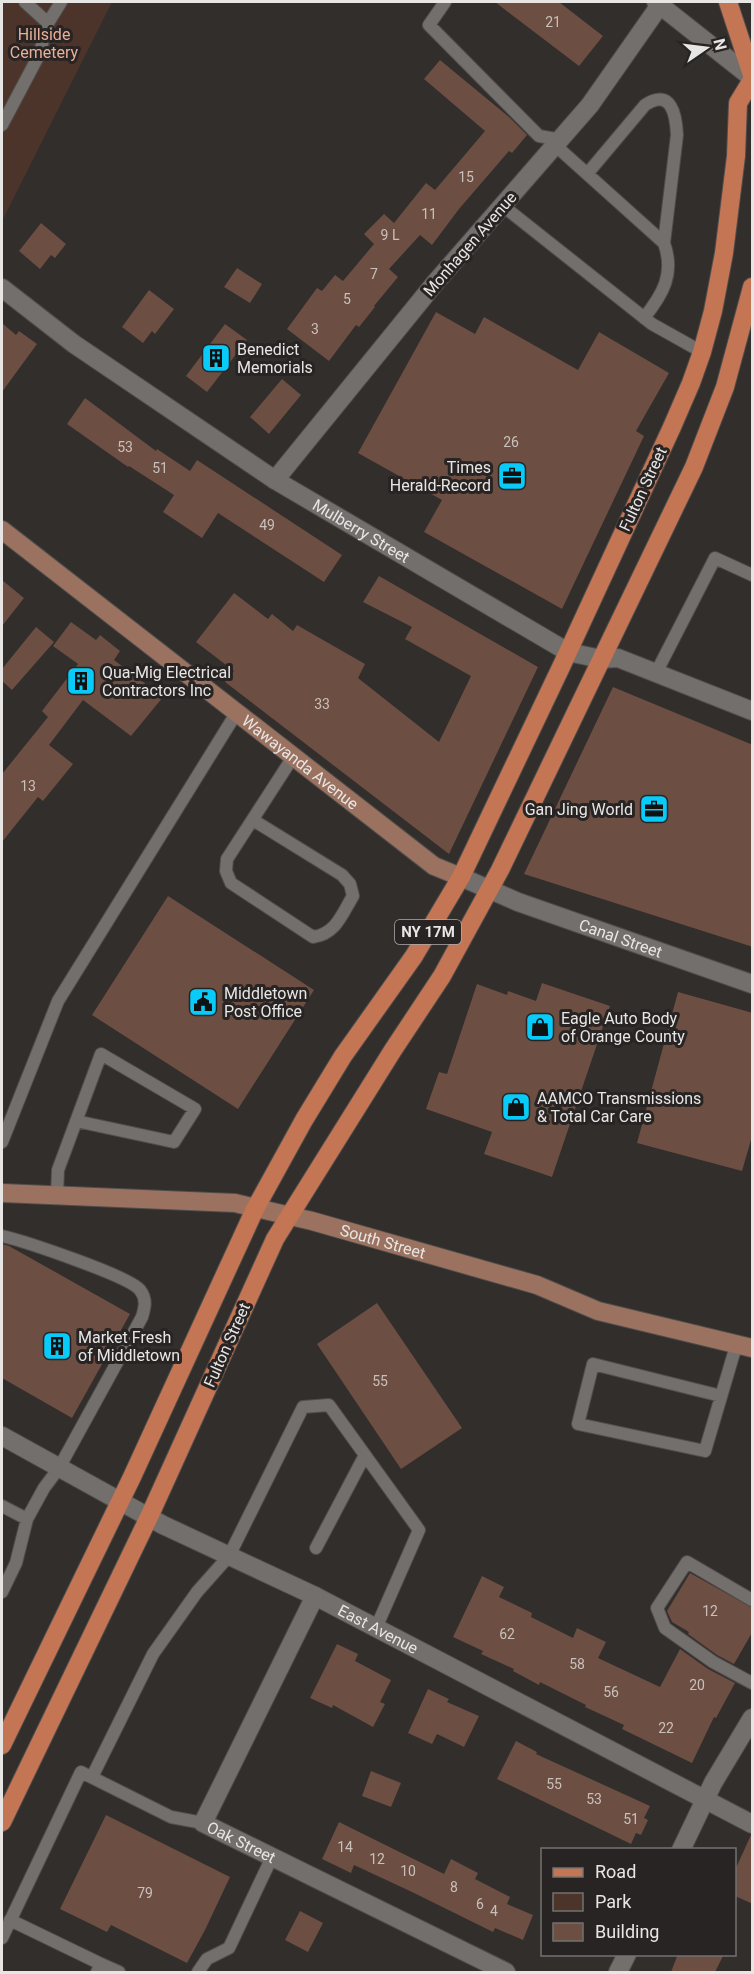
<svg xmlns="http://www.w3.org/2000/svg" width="754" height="1974" font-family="Roboto,sans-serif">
  <rect width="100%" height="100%" fill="#312e2c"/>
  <!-- green -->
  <path fill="#4d342a" d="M2 2H112L2 221Z"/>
  <!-- building -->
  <path fill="#6c4e42" d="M495 2H559L603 36 579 66Z
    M440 60 509 117 527 135 512 153 509 151 459 209 432 245 420 235 389 269 398 277 374 306 375 307 359 327 356 325 329 361 287 329 317 288 322 291 335 275 343 281 374 244 364 234 384 214 394 223 426 183 435 190 485 131 424 79Z
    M41 223 66 244 55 258 51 255 40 269 19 251Z
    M237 268 262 284 250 303 224 287Z
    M149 290 174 309 155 334 152 331 143 343 122 327Z
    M436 312 475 334 484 317 578 370 599 332 669 373 636 431 644 436 562 609 424 532 442 500 358 453Z
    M2 323 16 335 19 331 37 344 2 392Z
    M225 324 247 340 207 392 186 376Z
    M282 379 301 395 269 434 250 417Z
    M85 398 156 451 157 449 190 471 197 460 342 555 324 582 218 513 202 538 163 512 174 495 129 466 128 467 67 424Z
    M379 576 538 667 449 854 225 682 234 671 196 642 234 593 268 619 272 614 293 631 297 625 365 664 358 678 439 742 471 676 405 639 412 627 363 602Z
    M2 580 24 598 2 626Z
    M71 622 96 640 100 635 120 651 114 660 163 697 131 736 83 700 49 745 73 764 43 801 38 797 2 842V774L48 717 42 711 78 664 53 646Z
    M36 627 54 642 12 690 2 681V669Z
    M613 687 753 745V947L524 874Z
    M168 896 314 990 238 1109 92 1015Z
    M542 983 610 1006 552 1177 484 1154 492 1132 426 1109 439 1072 447 1074 477 984 507 995 508 991 536 1001Z
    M678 992 753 1013V1133L742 1171 637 1143Z
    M2 1244 9 1246 130 1314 72 1418 2 1378Z
    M377 1303 462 1428 401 1469 317 1344Z
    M690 1573 753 1608V1631L734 1664 717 1655 688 1634 689 1632 672 1622 667 1611Z
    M482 1576 504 1587 499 1597 532 1613 531 1617 573 1638 577 1628 606 1642 598 1658 660 1687 680 1649 708 1669 735 1683 716 1718 714 1717 692 1763 622 1729 624 1725 585 1707 586 1705 540 1682 539 1685 513 1671 514 1669 481 1654 483 1651 453 1637Z
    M337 1644 358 1654 355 1661 391 1680 380 1702 385 1704 373 1727 333 1705 332 1708 310 1698Z
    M428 1689 449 1699 447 1702 479 1716 464 1747 437 1734 432 1744 408 1733Z
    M516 1741 537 1752 536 1754 650 1806 644 1818 648 1820 641 1835 636 1833 631 1844 497 1779Z
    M371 1771 401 1783 391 1807 362 1796Z
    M106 1815 230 1877 205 1930 187 1963 111 1925 107 1932 60 1909Z
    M339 1822 444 1874 451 1859 478 1873 475 1879 510 1897 507 1904 533 1915 523 1940 495 1928 493 1932 412 1892 354 1865 351 1873 322 1859Z
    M751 1835H753V1904L735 1896V1870Z
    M300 1911 323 1923 308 1952 285 1940Z
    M678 1954H724L715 1972H671Z"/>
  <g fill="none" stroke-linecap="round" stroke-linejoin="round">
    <!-- lane casing -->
    <g stroke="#4f4c4b" stroke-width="14">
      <path id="lane" d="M25 2 48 23
        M445 2 429 25 539 136 562 140
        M2 125 39 55 48 23 61 2
        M556 146 664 243C675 274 663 294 644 318
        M587 174 645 105C671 88 676 114 677 135L664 243
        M503 206 652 324 702 352
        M656 673 715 558 752 575
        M253 820 342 875 350 884 353 896C342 914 336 934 313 937L231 883 226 871 227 859 293 757
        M2 1142 58 1001 237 712
        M57 1195 58 1170 101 1054 195 1109 174 1142 76 1121
        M2 1236C24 1241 129 1276 140 1290 147 1299 145 1307 142 1317L59 1468 44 1488 27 1519 16 1563 2 1592
        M721 1396 593 1364 578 1424 705 1451 733 1356 737 1344
        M2 1506 27 1519
        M316 1548 365 1455
        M752 1600 687 1562 657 1608 665 1628 713 1662 752 1683
        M92 1777 153 1654 197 1592 229 1556 303 1407 329 1405 419 1530 376 1628
        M10 1920 101 1964 97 1972
        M2 1938 81 1772 171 1817 203 1823
        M101 1964 119 1972
        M198 1972 207 1959 229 1948 272 1857"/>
    </g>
    <!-- street casing -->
    <g stroke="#4f4c4b" stroke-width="20">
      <g id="street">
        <path d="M656 2 752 78"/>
        <path id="s1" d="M2 288 74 344 275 480 568 652 601 659 618 658 752 711"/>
        <path d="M275 480 435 283 590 105 660 5"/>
        <path id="s2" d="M461 877 518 902 752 984"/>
        <path id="s3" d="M2 1436 163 1525 315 1596 752 1824"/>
        <path id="s4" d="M315 1596 203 1823 506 1972"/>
        <path d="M681 1850 713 1783 752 1718"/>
        <path d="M618 1972 627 1954"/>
      </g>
    </g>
    <!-- secondary casing -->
    <g stroke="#4f4c4b" stroke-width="20">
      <g id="secondary">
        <path id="s5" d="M2 530 434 866 461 877"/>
        <path id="s6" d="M2 1193 235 1203 312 1221 537 1285 598 1311 752 1348"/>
      </g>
    </g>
    <!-- primary casing -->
    <g stroke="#4f4c4b" stroke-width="20">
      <path id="primary" d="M728 2 752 75
        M2 1745 132 1477 255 1209 304 1120 343 1056 414 956 461 877 562 665 672 427 691 383 702 352 713 311 724 253 736 156 738 103 752 80
        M2 1822 149 1517 275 1239 393 1050 442 976 500 870 694 467 725 387 752 287"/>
    </g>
    <!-- lane -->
    <use href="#lane" stroke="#726f6d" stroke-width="12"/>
    <!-- street -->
    <use href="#street" stroke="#726f6d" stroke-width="18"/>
    <!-- secondary -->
    <use href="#secondary" stroke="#9b7260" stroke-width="18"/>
    <!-- primary -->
    <use href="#primary" stroke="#c47553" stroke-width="18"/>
  </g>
  <!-- icons -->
  <defs>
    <g id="building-square" transform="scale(1.5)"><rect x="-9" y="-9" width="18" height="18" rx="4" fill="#08cbfa" stroke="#272423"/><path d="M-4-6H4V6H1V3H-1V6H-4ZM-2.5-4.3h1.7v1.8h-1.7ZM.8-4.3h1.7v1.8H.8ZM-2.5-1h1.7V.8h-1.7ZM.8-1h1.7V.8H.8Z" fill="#111"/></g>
    <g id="office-square" transform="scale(1.5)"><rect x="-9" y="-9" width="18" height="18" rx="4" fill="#08cbfa" stroke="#272423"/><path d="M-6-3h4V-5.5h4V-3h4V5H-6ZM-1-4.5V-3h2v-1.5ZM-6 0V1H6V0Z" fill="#111"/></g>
    <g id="civic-square" transform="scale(1.5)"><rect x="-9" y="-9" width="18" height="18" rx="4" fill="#08cbfa" stroke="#272423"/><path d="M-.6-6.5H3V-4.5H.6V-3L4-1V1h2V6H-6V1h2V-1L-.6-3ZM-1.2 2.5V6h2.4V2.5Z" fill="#111"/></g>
    <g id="shop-square" transform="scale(1.5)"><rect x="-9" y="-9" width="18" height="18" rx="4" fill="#08cbfa" stroke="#272423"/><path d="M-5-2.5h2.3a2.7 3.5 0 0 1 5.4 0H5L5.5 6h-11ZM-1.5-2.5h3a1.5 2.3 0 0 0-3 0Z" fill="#111"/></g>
  </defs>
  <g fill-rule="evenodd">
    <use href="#building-square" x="216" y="358"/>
    <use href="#office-square" x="512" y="476"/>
    <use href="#building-square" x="81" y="681"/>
    <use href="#office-square" x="654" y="809"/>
    <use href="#civic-square" x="203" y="1002"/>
    <use href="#shop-square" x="540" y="1027"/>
    <use href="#shop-square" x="516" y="1107"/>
    <use href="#building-square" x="57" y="1346"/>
  </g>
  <g text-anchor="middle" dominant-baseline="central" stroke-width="6" stroke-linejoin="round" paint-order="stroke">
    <!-- number labels -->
    <g font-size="14" fill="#c9c0bc">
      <text x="553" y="22">21</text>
      <text x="466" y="177">15</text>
      <text x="429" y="214">11</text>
      <text x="390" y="235">9 L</text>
      <text x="374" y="274">7</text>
      <text x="347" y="299">5</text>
      <text x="315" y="329">3</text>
      <text x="511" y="442">26</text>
      <text x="125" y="447">53</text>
      <text x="160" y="468">51</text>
      <text x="267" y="525">49</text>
      <text x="322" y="704">33</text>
      <text x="28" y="786">13</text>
      <text x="380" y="1381">55</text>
      <text x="710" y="1611">12</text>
      <text x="507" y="1634">62</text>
      <text x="577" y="1664">58</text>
      <text x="697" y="1685">20</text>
      <text x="611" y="1692">56</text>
      <text x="666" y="1728">22</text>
      <text x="554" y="1784">55</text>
      <text x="594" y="1799">53</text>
      <text x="631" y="1819">51</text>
      <text x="345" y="1847">14</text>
      <text x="377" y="1859">12</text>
      <text x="408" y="1871">10</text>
      <text x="454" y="1887">8</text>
      <text x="145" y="1893">79</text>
      <text x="480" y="1904">6</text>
      <text x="494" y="1911">4</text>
    </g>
    <!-- shield labels -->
    <rect fill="#272423" stroke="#aeacab" stroke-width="1.5" x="395" y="920" width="66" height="24" rx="4.5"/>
    <g font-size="15" font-weight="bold" fill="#e8e6e5">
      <text x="428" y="932">NY 17M</text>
    </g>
    <!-- park labels -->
    <g font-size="16" fill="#e9af98" stroke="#272423">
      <text x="44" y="34">Hillside<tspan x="44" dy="18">Cemetery</tspan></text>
    </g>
    <!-- street labels -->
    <g font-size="16" fill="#e8e6e5" stroke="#272423">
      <text transform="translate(470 244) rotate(-49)">Monhagen Avenue</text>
      <text transform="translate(643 489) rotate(-65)">Fulton Street</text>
      <text stroke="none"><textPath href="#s1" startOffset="434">Mulberry Street</textPath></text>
      <text stroke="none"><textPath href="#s5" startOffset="378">Wawayanda Avenue</textPath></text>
      <text stroke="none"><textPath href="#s2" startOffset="171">Canal Street</textPath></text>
      <text stroke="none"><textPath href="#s6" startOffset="386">South Street</textPath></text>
      <text transform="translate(227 1345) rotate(-66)">Fulton Street</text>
      <text stroke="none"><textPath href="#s3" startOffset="423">East Avenue</textPath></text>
      <text stroke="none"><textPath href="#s4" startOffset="296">Oak Street</textPath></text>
    </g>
    <!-- poi labels -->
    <g font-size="16" fill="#e8e6e5" stroke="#272423" text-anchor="start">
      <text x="237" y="349">Benedict<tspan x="237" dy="18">Memorials</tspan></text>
      <text x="491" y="467" text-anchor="end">Times<tspan x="491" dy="18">Herald-Record</tspan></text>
      <text x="102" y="672">Qua-Mig Electrical<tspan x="102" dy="18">Contractors Inc</tspan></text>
      <text x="633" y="809" text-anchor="end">Gan Jing World</text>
      <text x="224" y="993">Middletown<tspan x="224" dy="18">Post Office</tspan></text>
      <text x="561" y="1018">Eagle Auto Body<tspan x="561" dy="18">of Orange County</tspan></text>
      <text x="537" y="1098">AAMCO Transmissions<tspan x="537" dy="18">&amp; Total Car Care</tspan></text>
      <text x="78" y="1337">Market Fresh<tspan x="78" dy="18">of Middletown</tspan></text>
    </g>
  </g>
  <!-- border -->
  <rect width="754" height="1974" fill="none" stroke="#e8e6e5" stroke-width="6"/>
  <!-- legend -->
  <rect x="541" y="1848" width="195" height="108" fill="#272423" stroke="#747271" stroke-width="1.5"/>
  <rect x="553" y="1868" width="30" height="9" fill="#c47553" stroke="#747271" stroke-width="1.5"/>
  <text x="595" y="1878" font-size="18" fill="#e8e6e5">Road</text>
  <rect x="553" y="1893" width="30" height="18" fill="#4d342a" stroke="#747271" stroke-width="1.5"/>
  <text x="595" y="1908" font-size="18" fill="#e8e6e5">Park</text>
  <rect x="553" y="1923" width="30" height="18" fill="#6c4e42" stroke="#747271" stroke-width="1.5"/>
  <text x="595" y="1938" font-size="18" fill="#e8e6e5">Building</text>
  <!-- north arrow -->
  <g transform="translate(706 48) rotate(76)" stroke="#272423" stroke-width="4.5" paint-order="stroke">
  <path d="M0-4.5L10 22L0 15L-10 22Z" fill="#e8e6e5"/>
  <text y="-9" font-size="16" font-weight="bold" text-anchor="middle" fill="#e8e6e5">N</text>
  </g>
</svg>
